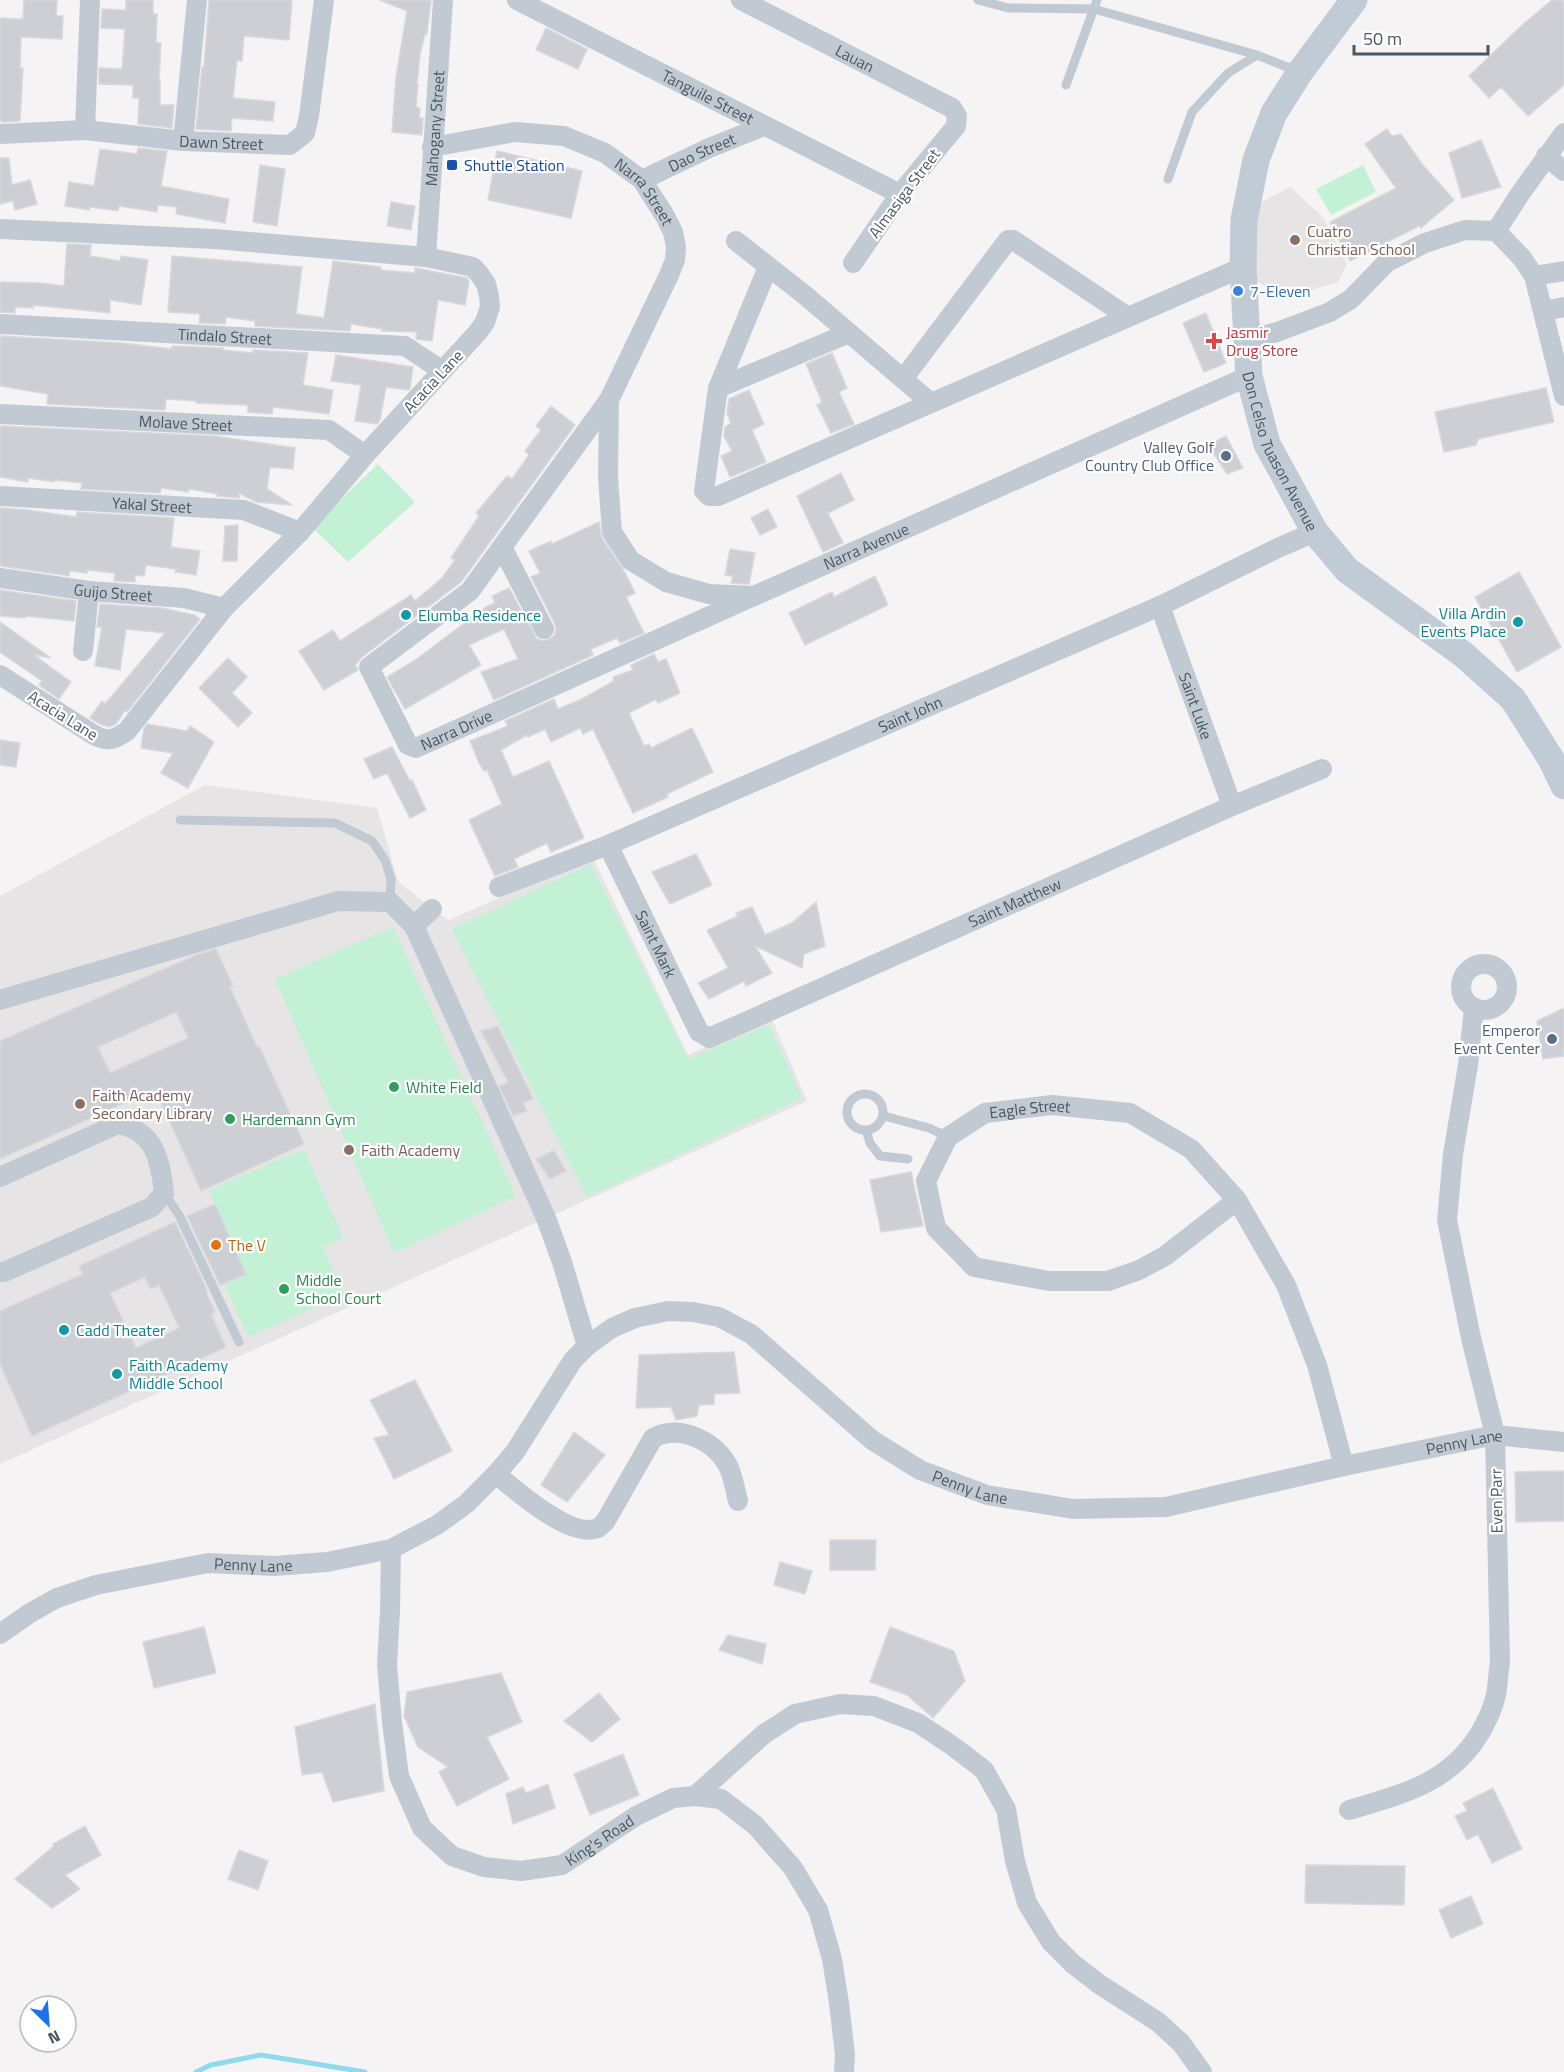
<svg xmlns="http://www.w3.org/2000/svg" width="1564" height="2072" font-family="'Titillium Web',sans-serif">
  <rect width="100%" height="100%" fill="#f5f3f3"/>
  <!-- education -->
  <path fill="#e6e4e5" d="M1290 187 1323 217 1347 264 1338 282 1283 298 1252 278 1258 204Z
    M205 785 377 808 398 881 432 909 449 920 592 856 688 1055 771 1017 807 1101 0 1464V896Z"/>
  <!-- park -->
  <path fill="#c3f1d5" d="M1363 165 1376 192 1331 215 1316 189Z
    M378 464 415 502 348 562 312 527Z
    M591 864 688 1059 769 1025 802 1098 587 1197 452 929Z
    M393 927 516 1196 394 1253 275 979Z
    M304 1149 343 1238 323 1247 344 1295 248 1337 224 1283 245 1273 209 1190Z"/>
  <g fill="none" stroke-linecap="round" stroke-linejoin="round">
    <!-- stream -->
    <path stroke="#90daee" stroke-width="5" d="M196 2072 211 2065 261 2055 365 2072"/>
  </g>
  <!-- building -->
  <path fill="#cdcfd5" stroke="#d7d9de" stroke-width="1.5" fill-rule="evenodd" d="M24 0H57L56 16H63L62 39 21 37 20 68H23L20 121 2 122 0 120V18L23 19Z
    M126 0H153V14H157L156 42 161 43 159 79H160V105H174L172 128 138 124 139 98H133V85L99 84V68L122 69 124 43 125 29 101 28 102 9 126 10Z
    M209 0H292L289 40 244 36 242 61 237 60 233 98 275 102 273 121 232 118 231 131 196 129 202 67H204Z
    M380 0H431L427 34H425L420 55 417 83 418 84 416 107 420 108 419 118H423L422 135 392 132 396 77 407 11Z
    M1552 0H1564V85L1528 116 1501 87 1489 98 1469 76 1520 27Z
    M546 28 587 49 578 69 536 50Z
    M1387 129 1392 136 1401 134 1422 164 1454 200 1421 228 1419 226 1350 261 1330 222 1396 188 1365 144Z
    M1481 140 1501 187 1462 198 1449 153Z
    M138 148 167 151 161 186 229 199 225 223 176 214 177 207 158 205 157 212 119 206 118 211 90 207 89 210 65 206 69 182 94 186 100 149 137 154Z
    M497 151 582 171 571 218 488 200Z
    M0 158H9L12 185 30 180 37 204 15 210 13 201 0 204Z
    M260 165 285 169 277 226 253 222Z
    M391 202 415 206 411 230 387 226Z
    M67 244 91 245 90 256 120 261 121 256 148 260 141 305 110 300V313L33 305V308L15 307V313L0 312V282L41 283 64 286Z
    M172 256 302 267 296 314 324 318 333 261 381 267V270L415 273V268L467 278 469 281 465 305 438 300 432 341 416 339 417 332 382 331V329L351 324 350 331 255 326V321L226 317 225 324 199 323 200 314 168 312Z
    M1206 313 1226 363 1204 372 1183 323Z
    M0 336 122 343 172 349V346L223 348V350L253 353V350L308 353 303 385 333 390 329 414 273 407 272 414 248 412V405L196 403V401L166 399 165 410 47 404 48 394 0 386Z
    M832 353 847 388 839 392 854 424 831 433 817 405 822 402 806 364Z
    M336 355 413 367 410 389 408 390 386 387 380 420 377 424 355 421 361 385 331 381Z
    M1546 388 1554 422 1478 439 1476 445 1444 452 1435 412Z
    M749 390 764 424 752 430 766 462 730 477 721 456 732 451 724 436 725 427 731 423 727 413 729 399Z
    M551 406 575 425 461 582 362 657 355 665 358 670 324 690 299 651 333 630 340 641 411 595 415 601 442 578 455 560 451 558 479 516 476 513 507 476 512 479 529 455 525 451 541 430 536 426Z
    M0 426 215 436 295 448 293 469 270 467 267 489 292 505 256 502 239 493V498L217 496V494L189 489 188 492 161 488 160 493 81 489 82 483 55 480 54 482 28 478V482L0 477Z
    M1226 436 1243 468 1227 474 1208 445Z
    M841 473 854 500 828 513 843 543 823 552 797 496Z
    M0 508 29 510 76 517 77 512 174 518 171 547 200 551 196 575 175 572 176 569 146 565 144 576 135 575V582L114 581 115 573 87 570V573L70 571 69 576 0 566Z
    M768 509 777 527 760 535 751 518Z
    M599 522 602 538 624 571 635 593 626 597 644 633 620 643 617 638 591 649 593 655 494 700 481 672 518 659 504 629 469 645 481 665 405 709 387 677 414 661 486 607 495 603 492 596 509 588 537 639 544 641 554 636 556 630 555 624 531 577 540 573 529 551 551 541 552 544Z
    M238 525 237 561H223L225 526Z
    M730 549 755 553 749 584 731 583 733 576 725 575Z
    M1519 572 1561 647 1517 672 1475 597Z
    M875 576 888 605 805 645 789 613 832 592 834 597Z
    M0 590 76 601 74 621 25 616V618L0 616Z
    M100 604 162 608 194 615 200 619 127 712 125 710 116 724 109 727 100 724 90 718 102 701 105 704 165 633 126 629 120 670 95 666 102 627H97Z
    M0 622 51 658 34 655 71 682 59 699 39 685 42 681 0 652Z
    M654 654 658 662 666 659 680 693 658 703 656 699 629 713 644 746 649 744 651 748 692 728 713 772 667 794 668 797 633 813 593 729 583 734 580 728 551 742 545 729 528 737 527 735 501 750 513 777 549 761 584 838 551 852 547 843 514 859 518 867 495 876 469 820 502 804 487 770 484 771 479 763 470 741 508 726 505 721 554 699 558 709 582 699 614 681 613 677 633 670 631 665Z
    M228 658 247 677 232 693 252 713 238 727 199 688Z
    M147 724 187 731 190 726 214 742 188 788 161 773 173 753 141 748 144 729Z
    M0 740 20 743 16 767 0 765Z
    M392 747 410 781 412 780 426 810 410 818 387 773 374 779 364 759Z
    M696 854 712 885 670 904 652 872Z
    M816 902 825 946 804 954 802 968 755 946 772 973 746 986 744 981 709 999 698 983 728 968 707 930 738 916 736 913 752 907 765 935 792 923Z
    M216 949 233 986 230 987 257 1047 259 1046 304 1144 201 1191 155 1089 0 1159V1041L196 955ZM176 1012 188 1038 110 1073 98 1047Z
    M1564 1008V1056L1543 1059 1537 1021Z
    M498 1026 533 1099 523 1103 527 1111 513 1116 499 1086 508 1082 481 1031Z
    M554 1150 566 1171 550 1179 536 1159Z
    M911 1172 923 1226 881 1232 870 1180Z
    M215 1204 246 1274 220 1285 187 1216Z
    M175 1222 207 1290 206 1291 215 1312 211 1314 226 1347 32 1436 0 1364V1311L83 1274 79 1266ZM145 1277 151 1289 159 1285 179 1328 136 1348 110 1293Z
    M734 1352 740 1393 714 1394V1404L699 1405 697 1416 676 1420 671 1407 636 1408 639 1355Z
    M415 1380 452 1451 394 1479 374 1438 389 1435 370 1400Z
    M574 1432 605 1455 567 1502 541 1485Z
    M1564 1471V1521L1516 1522 1515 1472Z
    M830 1540H876L875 1570H830Z
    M780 1562 812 1571 805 1594 774 1585Z
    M204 1627 216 1673 154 1688 143 1642Z
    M890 1627 954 1651 965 1681 933 1718 907 1695 870 1682Z
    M728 1635 766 1644 762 1664 719 1650Z
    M501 1673 522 1722 487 1737 509 1779 457 1806 439 1772 448 1767 418 1747 404 1716 407 1692Z
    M599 1693 620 1719 592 1742 564 1721Z
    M375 1704 384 1791 333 1802 322 1772 302 1775 295 1727Z
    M623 1754 639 1795 590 1815 574 1774Z
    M548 1784 555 1808 513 1824 506 1794 523 1787 526 1793Z
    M1493 1788 1522 1849 1492 1863 1478 1834 1467 1840 1455 1816 1467 1811 1463 1803Z
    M85 1826 101 1855 65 1875 80 1889 52 1908 15 1879 54 1846 53 1844Z
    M239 1850 268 1861 258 1890 228 1879Z
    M1306 1865 1405 1866 1404 1905 1305 1903Z
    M1471 1896 1483 1924 1451 1938 1439 1910Z"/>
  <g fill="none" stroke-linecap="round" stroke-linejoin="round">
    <!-- lane -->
    <path stroke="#c1cad2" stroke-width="9" d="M978 0 1008 8 1094 9 1257 55
      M1066 85 1097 0
      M1168 179 1192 112 1228 73 1257 55 1297 71
      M180 820 335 823 372 841 385 860 391 879 390 902
      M847 1112a18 18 0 1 1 36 0a18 18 0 1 1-36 0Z
      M884 1116 929 1128 948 1137
      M866 1130 870 1143 880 1156 908 1159
      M164 1193 179 1215 239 1342"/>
    <!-- street -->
    <g stroke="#c1cad2" stroke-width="20">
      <path id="s1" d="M517 0 900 194"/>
      <path id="s2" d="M741 0 952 108 957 116 956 126 900 194 853 263"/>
      <path d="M85 130 90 0"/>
      <path id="s3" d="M0 134 85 130 183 141 290 145 305 133 309 116 324 0"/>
      <path d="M183 141 197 0"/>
      <path id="s4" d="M432 147 515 132 564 136 605 153 642 180 665 216 673 232 676 247 675 260 669 275 609 400 470 591 369 667 408 745 416 748 754 596"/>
      <path d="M1546 156 1564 171"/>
      <path id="s5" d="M642 180 709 148 764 126"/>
      <path d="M0 229 214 239 426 257 473 267 480 275 486 284 489 296 490 307 485 322 478 332 365 455 300 532 224 608 127 731C114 740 108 742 94 735L0 675"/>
      <path d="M1496 231 1520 194 1564 133"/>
      <path d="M736 241 806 296 931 403"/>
      <path id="s6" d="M426 257 443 0"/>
      <path d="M768 267 718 388 849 333"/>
      <path d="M1534 276 1564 271"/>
      <path d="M1544 311 1564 307"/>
      <path id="s7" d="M0 324 405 346 441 370"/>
      <path d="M1248 340 1277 332 1330 312 1351 299 1387 262 1425 243 1465 230 1496 231 1522 258 1534 276 1564 396"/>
      <path d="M903 379 1008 240H1013L1128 317"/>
      <path d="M718 388 704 491 709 496H718L1243 267"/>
      <path id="s8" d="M609 400 608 478 612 532 630 560 666 582 709 594 754 596 1249 376"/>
      <path id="s9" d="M0 414 329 430 365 455"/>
      <path id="s10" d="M0 496 244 510 300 532"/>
      <path d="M503 549 544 629"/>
      <path id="s11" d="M0 578 89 591 184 598 224 608"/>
      <path id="s12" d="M1160 606 1232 806"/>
      <path d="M83 651 89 591"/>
      <path id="s13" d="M608 845 699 1032 709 1038 1232 806 1322 769"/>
      <path id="s14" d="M499 887 608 845 1160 606 1280 547 1315 532"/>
      <path d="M414 926 432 909"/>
      <circle cx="1484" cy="987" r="23"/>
      <path d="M0 1000 338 901 390 902 414 926 546 1218 562 1262 587 1346"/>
      <path d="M0 1177 118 1124C155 1131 160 1159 164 1193L152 1207 4 1272H0"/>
      <path id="s15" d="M1237 1200 1165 1256 1139 1270 1108 1281H1049L974 1267 936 1228 926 1181 948 1137 985 1113 1052 1105 1130 1113 1191 1149 1237 1200 1286 1285 1317 1365 1344 1466"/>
      <path d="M496 1474C515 1490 572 1540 598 1528 601 1526 603 1524 605 1522L653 1438C679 1424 713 1440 727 1464 733 1474 735 1490 738 1501"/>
      <path id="s16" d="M391 1549 390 1611 387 1665 392 1722 399 1776 422 1828 452 1856 484 1867 521 1871 562 1865 636 1816 673 1798 695 1796 721 1799 755 1825 793 1868 818 1910 832 1959 839 2003 845 2055 844 2072"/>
      <path id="s17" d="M0 1634 30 1613 57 1598 96 1585 208 1563 274 1566 327 1562 391 1549 437 1525 466 1504 496 1474 515 1452 573 1360 587 1346 612 1328 635 1318 668 1311 693 1312 719 1317 751 1334 872 1440 920 1470 987 1495 1073 1509 1166 1507 1344 1466 1495 1435 1564 1442"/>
      <path d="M695 1796 764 1734 795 1714 840 1704 874 1706 918 1723 954 1747 984 1770 1006 1809 1015 1861 1027 1903 1051 1942 1073 1964 1099 1984 1158 2022 1181 2043 1202 2072"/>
      <path d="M1349 1810C1402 1794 1449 1784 1480 1733 1487 1721 1493 1708 1496 1695 1498 1684 1498 1673 1500 1663L1495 1435 1471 1338 1447 1220 1453 1154 1468 1065 1474 1008"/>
    </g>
    <!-- secondary -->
    <path stroke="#c1cbd6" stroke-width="27" id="s18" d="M1354 0 1300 72 1274 113 1256 160 1244 220 1243 267 1249 376 1267 444 1315 532 1347 570 1464 655 1513 699 1551 759 1564 786"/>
  </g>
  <!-- markers -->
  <rect fill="#1a4fb4" stroke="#fff" stroke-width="2" x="446" y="159" width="12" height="12" rx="3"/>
  <g fill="#8d6e63" stroke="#fff" stroke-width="2">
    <circle cx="1295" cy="240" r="6"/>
    <circle cx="80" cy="1104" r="6"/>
    <circle cx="349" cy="1150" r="6"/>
  </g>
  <circle fill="#3f7fe0" stroke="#fff" stroke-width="2" cx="1238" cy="291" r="6"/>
  <path fill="#e0444e" stroke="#fff" stroke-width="2" d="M1211 332h6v6h6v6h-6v6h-6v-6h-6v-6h6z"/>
  <g fill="#5c6f8a" stroke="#fff" stroke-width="2">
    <circle cx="1226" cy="456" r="6"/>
    <circle cx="1552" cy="1039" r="6"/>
  </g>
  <g fill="#0f9aa8" stroke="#fff" stroke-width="2">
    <circle cx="406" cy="615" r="6"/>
    <circle cx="1518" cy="622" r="6"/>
    <circle cx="64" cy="1330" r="6"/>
    <circle cx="117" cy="1374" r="6"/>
  </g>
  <g fill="#2e9e5b" stroke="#fff" stroke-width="2">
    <circle cx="394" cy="1087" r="6"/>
    <circle cx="230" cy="1119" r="6"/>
    <circle cx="284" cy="1289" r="6"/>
  </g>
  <circle fill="#e8710a" stroke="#fff" stroke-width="2" cx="216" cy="1245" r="6"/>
  <g text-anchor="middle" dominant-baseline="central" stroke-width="4.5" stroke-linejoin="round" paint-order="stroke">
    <!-- street labels -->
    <g font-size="16" fill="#4a5661" stroke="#fff">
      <text stroke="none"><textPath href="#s2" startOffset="128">Lauan</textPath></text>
      <text stroke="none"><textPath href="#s1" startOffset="214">Tanguile Street</textPath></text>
      <text stroke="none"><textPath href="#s6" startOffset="129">Mahogany Street</textPath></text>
      <text stroke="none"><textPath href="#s3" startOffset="222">Dawn Street</textPath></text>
      <text stroke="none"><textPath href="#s5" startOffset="66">Dao Street</textPath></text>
      <text transform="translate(904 193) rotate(-53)">Almasiga Street</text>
      <text stroke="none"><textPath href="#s4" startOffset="234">Narra Street</textPath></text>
      <text stroke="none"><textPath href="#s7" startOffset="225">Tindalo Street</textPath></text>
      <text transform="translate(433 381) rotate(-47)">Acacia Lane</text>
      <text stroke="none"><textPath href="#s9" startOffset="186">Molave Street</textPath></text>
      <text stroke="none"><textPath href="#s18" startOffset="488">Don Celso Tuason Avenue</textPath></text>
      <text stroke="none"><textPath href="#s10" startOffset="152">Yakal Street</textPath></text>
      <text stroke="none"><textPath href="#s8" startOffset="420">Narra Avenue</textPath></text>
      <text stroke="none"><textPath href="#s11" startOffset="114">Guijo Street</textPath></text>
      <text stroke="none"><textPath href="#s12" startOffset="106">Saint Luke</textPath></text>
      <text stroke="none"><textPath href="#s14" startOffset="446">Saint John</textPath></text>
      <text transform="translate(63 715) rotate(32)">Acacia Lane</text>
      <text stroke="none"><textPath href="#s4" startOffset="970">Narra Drive</textPath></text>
      <text stroke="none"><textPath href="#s13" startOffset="554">Saint Matthew</textPath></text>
      <text stroke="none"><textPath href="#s13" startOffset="110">Saint Mark</textPath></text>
      <text stroke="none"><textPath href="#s15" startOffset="530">Eagle Street</textPath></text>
      <text stroke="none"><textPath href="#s17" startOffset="1647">Penny Lane</textPath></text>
      <text stroke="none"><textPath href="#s17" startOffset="1143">Penny Lane</textPath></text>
      <text transform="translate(1496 1501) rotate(-91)">Even Parr</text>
      <text stroke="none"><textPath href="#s17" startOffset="268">Penny Lane</textPath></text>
      <text stroke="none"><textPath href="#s16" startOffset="483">King's Road</textPath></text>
    </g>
    <!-- transit labels -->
    <g font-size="16" fill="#164399" stroke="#fff" text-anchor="start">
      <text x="464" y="165">Shuttle Station</text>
    </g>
    <!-- education labels -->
    <g font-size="16" fill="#785e54" stroke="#fff" text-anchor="start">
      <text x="1307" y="231">Cuatro<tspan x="1307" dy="18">Christian School</tspan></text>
      <text x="92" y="1095">Faith Academy<tspan x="92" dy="18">Secondary Library</tspan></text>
      <text x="361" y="1150">Faith Academy</text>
    </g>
    <!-- shop labels -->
    <g font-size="16" fill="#366cbe" stroke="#fff" text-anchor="start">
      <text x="1250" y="291">7-Eleven</text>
    </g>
    <!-- health labels -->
    <g font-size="16" fill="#be3a42" stroke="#fff" text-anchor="start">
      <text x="1226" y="332">Jasmir<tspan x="1226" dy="18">Drug Store</tspan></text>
    </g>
    <!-- service labels -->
    <g font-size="16" fill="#4e5e75" stroke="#fff" text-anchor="end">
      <text x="1214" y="447">Valley Golf<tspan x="1214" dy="18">Country Club Office</tspan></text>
      <text x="1540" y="1030">Emperor<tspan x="1540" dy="18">Event Center</tspan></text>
    </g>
    <!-- culture labels -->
    <g font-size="16" fill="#0d838f" stroke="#fff" text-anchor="start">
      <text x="1506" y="613" text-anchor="end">Villa Ardin<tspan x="1506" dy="18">Events Place</tspan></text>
      <text x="418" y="615">Elumba Residence</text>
      <text x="76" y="1330">Cadd Theater</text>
      <text x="129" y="1365">Faith Academy<tspan x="129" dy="18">Middle School</tspan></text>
    </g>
    <!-- leisure labels -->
    <g font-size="16" fill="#27864d" stroke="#fff" text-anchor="start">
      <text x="406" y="1087">White Field</text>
      <text x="242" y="1119">Hardemann Gym</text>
      <text x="296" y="1280">Middle<tspan x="296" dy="18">School Court</tspan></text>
    </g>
    <!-- food labels -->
    <g font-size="16" fill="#c56008" stroke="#fff" text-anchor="start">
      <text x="228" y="1245">The V</text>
    </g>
  </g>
  <!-- north arrow -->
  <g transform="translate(48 2024) rotate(155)"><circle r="28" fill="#ffffff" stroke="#b7bbc0" stroke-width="1.5"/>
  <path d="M0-4.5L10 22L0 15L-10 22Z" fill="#1a73e8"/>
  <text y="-9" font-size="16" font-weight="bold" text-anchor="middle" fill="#4a5661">N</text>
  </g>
  <!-- scale -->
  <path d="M1354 45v9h134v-9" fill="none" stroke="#4a5661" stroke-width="3"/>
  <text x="1363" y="45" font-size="18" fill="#4a5661" stroke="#ffffff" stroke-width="4.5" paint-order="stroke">50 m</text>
</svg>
